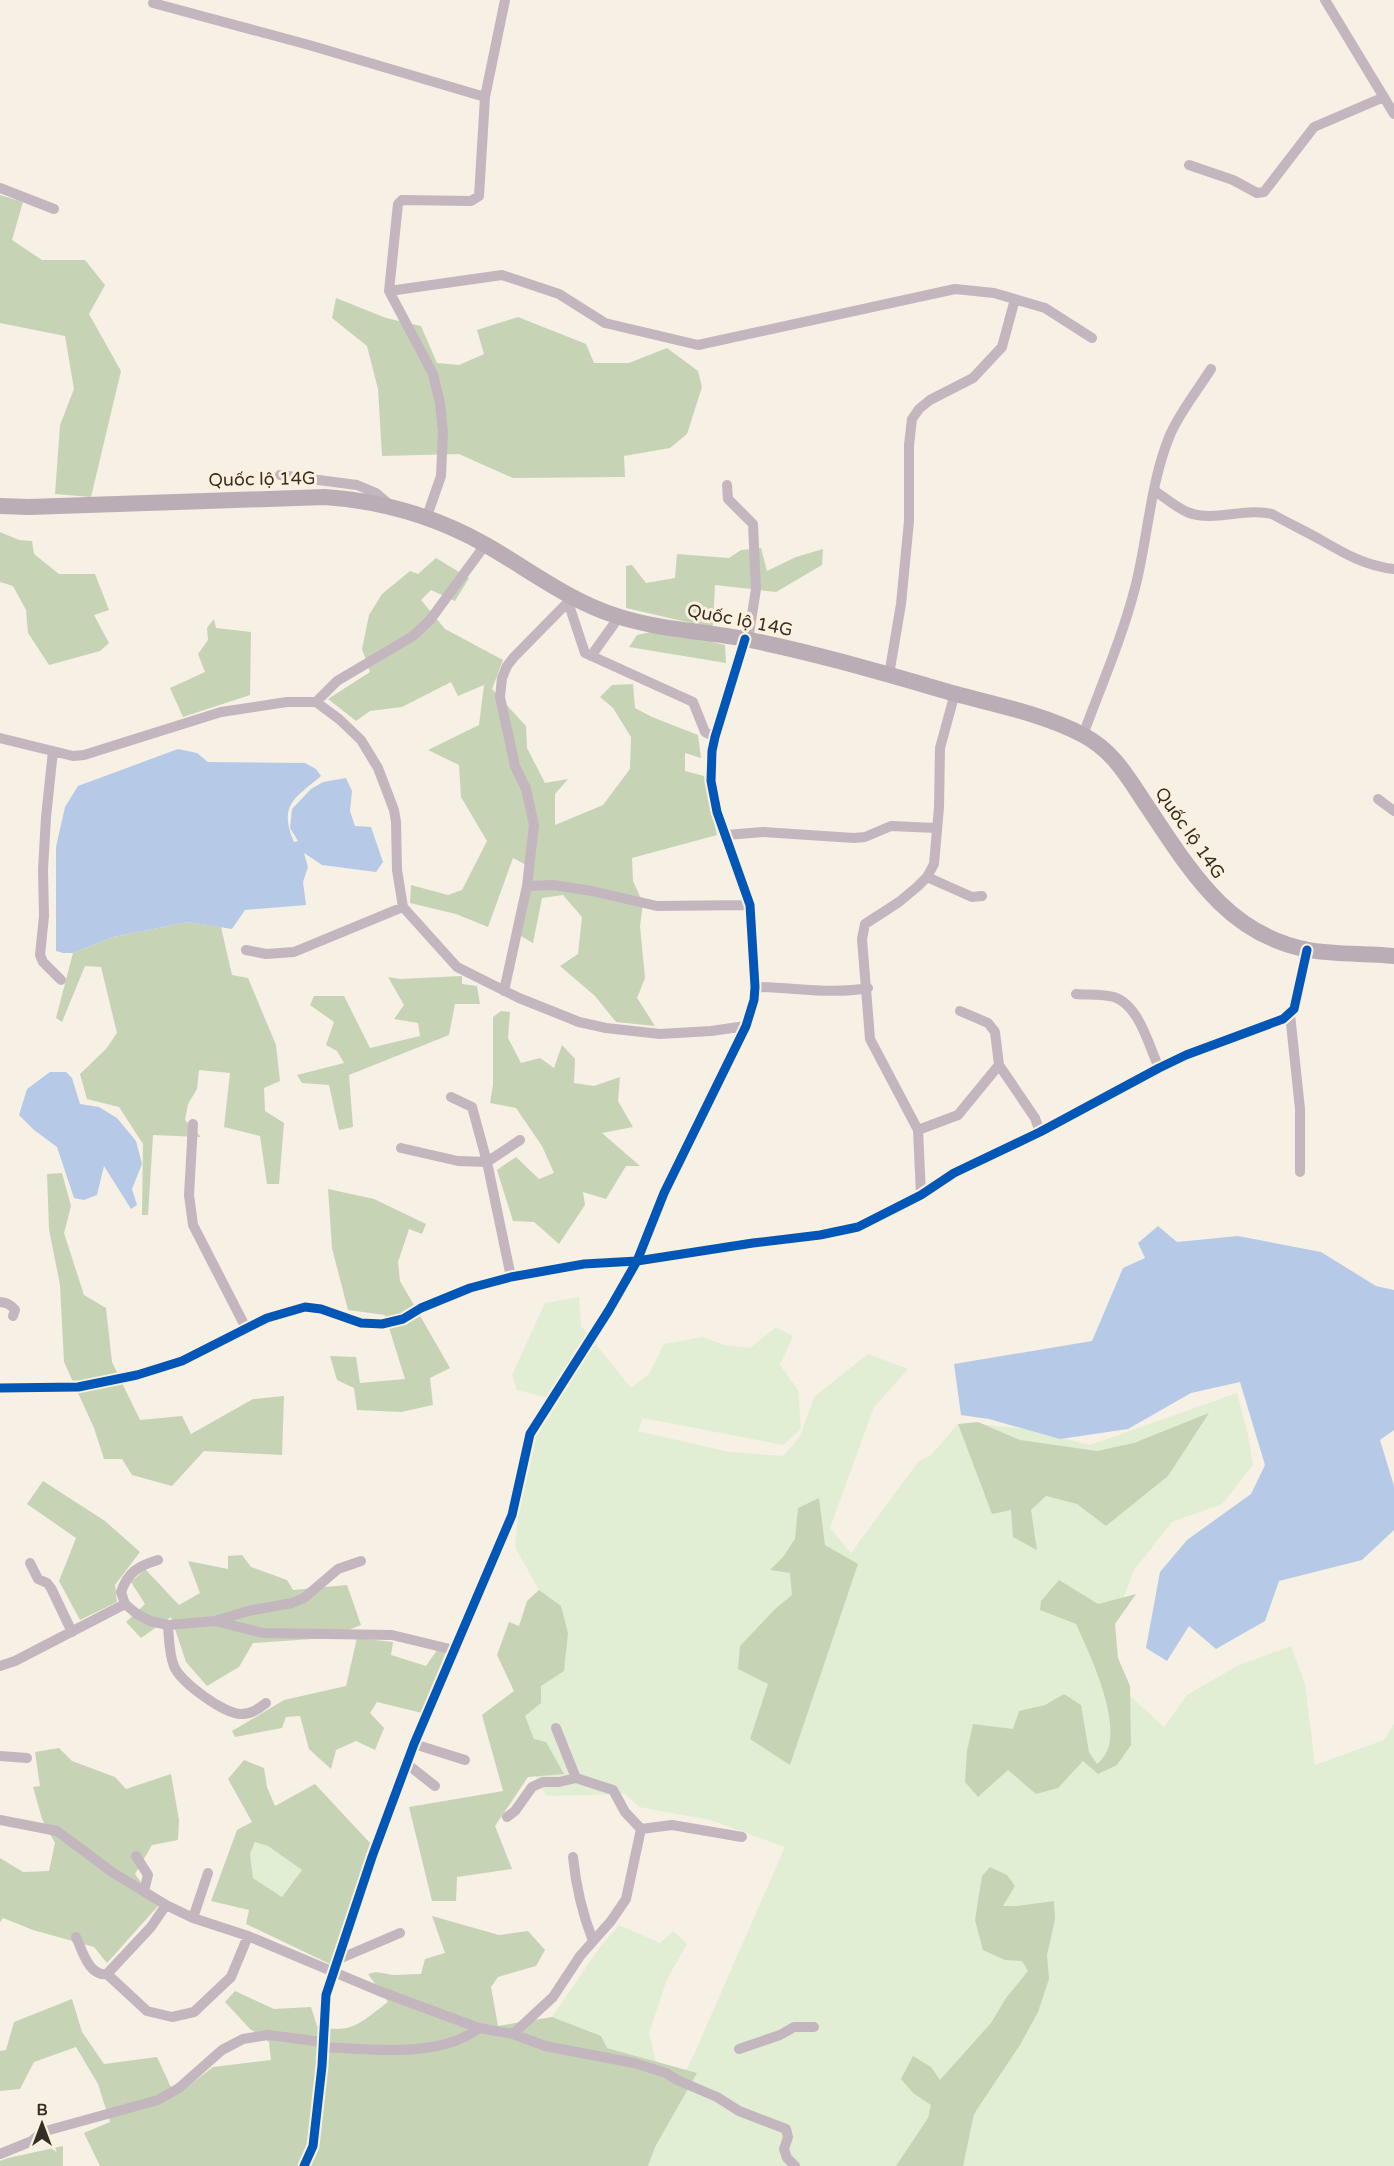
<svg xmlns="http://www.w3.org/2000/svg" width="1394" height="2166" font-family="'Varela Round',sans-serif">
  <rect width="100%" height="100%" fill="#f6f0e5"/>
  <!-- green -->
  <path fill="#e2eed3" d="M579 1297 581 1326 631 1388 649 1374 664 1344 703 1337 724 1345 750 1348 776 1327 793 1336 780 1365 798 1390 801 1429 783 1445 643 1418 638 1431 729 1452 783 1456 800 1436 814 1397 868 1354 908 1369 874 1407 830 1528 851 1553 918 1462 931 1455 958 1424 964 1437 986 1425 1027 1429 1090 1445 1237 1393 1248 1435 1253 1465 1222 1504 1172 1522 1134 1570 1111 1630 1115 1682 1164 1727 1187 1695 1237 1666 1291 1646 1305 1684 1315 1765 1384 1740 1394 1724V2166H638L695 2052 785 1847 710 1820 639 1807 625 1794 546 1796 511 1729 558 1624 515 1547 525 1450 557 1400 517 1390 512 1375 545 1303Z
    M256 1842 268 1846 302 1870 282 1897 253 1878 250 1854Z
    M619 1925 660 1943 673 1931 687 1944 667 1979 649 2033 656 2062 607 2048 552 2017 600 1947Z"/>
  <!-- forest -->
  <path fill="#c6d4b5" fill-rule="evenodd" d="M0 195 23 202 12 240 42 260H85L105 285 89 314 121 371 91 497 55 494 60 425 74 389 65 336 0 323Z
    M336 298 386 318 421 326 437 363 459 365 484 354 477 330 518 317 586 344 594 363H629L667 348 698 371 702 387 687 434 670 448 624 456 625 477 513 478 459 454 382 456 378 389 367 346 332 318Z
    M0 532 19 540 32 541 34 554 59 574H95L109 610 94 615 109 643 100 651 49 665 28 633 26 610 13 586 0 582Z
    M761 548 767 571 796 557 823 549 822 565 776 592 715 585 712 642 725 645 726 663 629 647 637 635 691 623 626 608V566L632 565 646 583 675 578 677 554 729 558 741 550Z
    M436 558 469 578 455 601 431 590 421 600 445 629 503 660 492 689 526 726 527 748 545 783 568 779 555 794V825L603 805 630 769 631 737 613 708 600 697 612 685 633 684 635 708 652 717 698 735 701 758 685 753V771L704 776 717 835 632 858 633 881 643 903 640 926 645 978 637 998 655 1026 616 1022 595 996 560 966 578 954 582 917 563 895 542 898 533 943 519 935 532 868 513 858 488 927 456 914 410 903 411 885 448 895 462 890 487 841 461 797 459 765 428 750 479 725 484 685 458 696 451 682 402 707 370 711 356 721 328 699 370 672 362 649 369 615 382 594 410 571 418 574Z
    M214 619 216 628 251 632 250 695 183 717 170 688 205 672 198 654 208 640 207 628Z
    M188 922 221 927 232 975 248 978 276 1045 280 1081 264 1088 265 1111 284 1123 279 1184H267L260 1136 224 1127 230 1073 199 1070 197 1089 188 1104 185 1120 201 1137 153 1135 148 1215H142L143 1144 119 1107 87 1099 80 1074 106 1049 117 1033 101 967 85 966 62 1022 56 1018 73 953 113 937Z
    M462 976V984L477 986 480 1004H455L449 1035 349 1075 353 1127 339 1130 329 1085 302 1083 297 1075 344 1063 337 1051 326 1045 334 1022 310 1005 314 996H344L370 1048 420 1036 418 1023 394 1019 404 1005 388 977 400 979Z
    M501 1011 510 1012 508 1038 521 1063 540 1058 554 1068 562 1045 575 1059 574 1083 594 1086 620 1077 618 1101 633 1127 602 1133 640 1166H626L606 1199 583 1192 585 1205 559 1244 534 1222 513 1221 497 1170 516 1157 539 1179 554 1173 542 1146 516 1108 490 1103 493 1085V1017Z
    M62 1173 71 1206 64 1233 84 1295 106 1308 112 1362 140 1420 182 1416 191 1434 253 1399 284 1396 282 1455 204 1451 172 1486 132 1475 122 1459H104L94 1428 64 1362 60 1285 49 1229 47 1174Z
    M328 1189 374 1199 426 1224 422 1234 409 1229 398 1262 400 1281 450 1368 430 1378 433 1405 401 1412 357 1410 354 1388 337 1380 330 1356 356 1357 360 1383 405 1379 385 1315 348 1310 332 1248Z
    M1209 1413 1168 1476 1106 1526 1077 1504 1046 1496 1031 1510 1037 1550 1013 1537 1011 1510 992 1514 958 1424 978 1422 1020 1440 1097 1451 1134 1443Z
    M43 1481 105 1521 140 1552 115 1585 117 1602 80 1620 59 1581 76 1538 27 1504Z
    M819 1498 825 1545 858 1564 790 1765 750 1739 768 1684 738 1669 740 1646 775 1609 792 1595 790 1573 770 1570 783 1557 795 1539 798 1508Z
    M242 1555 251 1567 287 1580 293 1590 347 1585 361 1625 327 1638 253 1643 239 1667 207 1686 186 1662 171 1617 141 1638 126 1622 145 1604 131 1582 145 1569 179 1605 200 1593 188 1561 228 1569V1556Z
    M1059 1580 1098 1604 1136 1594 1115 1624 1118 1658 1130 1686 1131 1745 1117 1765 1098 1774 1083 1761 1058 1788 1036 1794 1008 1770 978 1797 965 1782 967 1751 973 1724 1013 1729 1019 1711 1045 1705 1064 1694 1081 1705 1089 1752 1097 1764C1101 1761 1106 1754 1108 1749 1119 1715 1090 1655 1076 1624L1040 1610 1041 1601Z
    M539 1590 561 1606 568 1633 564 1671 541 1686V1703L525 1716 534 1739 546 1742 564 1774 528 1777 495 1826 512 1869 457 1877 456 1901H432L409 1807 503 1791 482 1715 514 1691 497 1655 509 1622 519 1626 527 1601Z
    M357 1638 393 1642 391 1655 426 1666 442 1643 449 1644 422 1713 377 1702 370 1713 384 1728 375 1750 356 1741 336 1750 331 1769 309 1749 300 1716 286 1717 282 1728 235 1737 232 1731 284 1700 346 1686Z
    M59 1748 72 1761 115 1777 126 1789 171 1774 179 1820 178 1840 152 1845 135 1874 158 1906 107 1963 94 1947 33 1930 3 1918 0 1922V1858L23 1872 49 1871 55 1843 42 1819 33 1787 40 1786 35 1752Z
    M244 1760 264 1768 267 1787 275 1806 315 1784 370 1843 332 1965 246 1924 249 1910 211 1901 237 1830 252 1822 228 1779ZM255 1842 268 1846 302 1870 282 1897 253 1878 250 1854Z
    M990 1867 1007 1875 1015 1886 1003 1906H1017L1054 1901 1055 1919 1047 1955 1049 1979 1038 2012 1020 2045 974 2114 963 2166H896L928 2118 931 2105 913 2093 901 2079 913 2056 931 2067 940 2080 991 2023 1006 1998 1028 1971 1022 1961 1005 1960 983 1950 975 1920 982 1876Z
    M432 1916 499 1935 528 1931 545 1950 536 1966 498 1977 491 1987 498 2026 552 2017 601 2036 607 2048 697 2073 655 2147 648 2166H100L84 2133 110 2122 98 2084 76 2047 34 2062 20 2089 0 2091V2051L6 2050 14 2022 72 1999 82 2032 104 2064 157 2057 175 2096 213 2067 271 2060 269 2042 250 2029 225 2002 235 1991 274 2009 311 2007 317 2026C352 2035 361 2022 388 2002L368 1974 376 1972 393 1975 421 1974 425 1959 445 1953Z
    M63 2146V2166H0V2161L8 2158Z"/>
  <!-- water -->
  <path fill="#b6cae8" d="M178 749 197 753 208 762 305 763 316 769 321 776C295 798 278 805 294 842L298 841 290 828 292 809 311 789 323 782 346 778 352 791 350 811 355 826 371 827 383 862 376 872 322 865 304 853 308 867 303 882 306 905 245 910 232 929 188 922 113 937 73 953H63L56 951V847L65 807 78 786Z
    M50 1072H66L72 1078 80 1104 99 1107 117 1118 136 1141 142 1164 132 1189 137 1205 131 1209 104 1166 97 1195 84 1200 74 1198 57 1147 34 1130 19 1115 27 1089Z
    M1158 1226 1177 1242 1238 1236 1321 1252 1376 1286 1394 1290V1430L1380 1440 1394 1486V1530L1362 1560 1279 1581 1265 1621 1216 1649 1189 1626 1167 1661 1146 1648 1160 1572 1187 1540 1251 1494 1265 1465 1240 1382 1191 1393 1128 1429 1060 1439 989 1419 961 1415 954 1364 1092 1341 1123 1268 1145 1258 1138 1243Z"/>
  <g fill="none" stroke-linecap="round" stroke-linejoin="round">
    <!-- street -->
    <path stroke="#c3b6be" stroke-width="10" d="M1325 0 1394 114
      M153 3 309 45 485 97
      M1189 165 1233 180 1257 193 1264 192 1314 127 1384 97
      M0 188 54 209
      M389 291 502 275 559 294 605 323 698 345 955 289 994 293 1045 308 1092 338
      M280 475 357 485 376 493 390 505
      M727 485 728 499 753 524 756 589 748 640
      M1155 491C1165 498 1176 507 1187 512 1214 523 1245 507 1272 514 1288 523 1305 531 1321 540 1345 554 1366 566 1394 569
      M426 519 441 476 443 432 440 403 433 374 389 291 398 204 402 200 471 201 479 196 485 97 505 0
      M574 596 514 657 507 666 502 678 500 697 515 766 526 789 534 825 527 886 553 885 592 891 657 906 750 905
      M568 602 585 653 693 702 705 732 715 737
      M591 656 619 617
      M889 675 901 604 909 521V445L912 419 919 409 930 400 973 378 1002 347 1015 299
      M316 702 337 681 413 636 430 620 485 545
      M1083 735C1101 686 1122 638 1135 588 1148 538 1150 483 1170 435 1180 412 1197 391 1211 369
      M0 738 73 756 84 755 221 712 287 702H316L339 719 361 740 378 768 394 810 396 822 397 870 403 907 457 967 519 998 579 1022 606 1028 660 1034 711 1031 746 1026
      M53 751 46 817 43 870 44 916 40 955 43 962 61 980
      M1378 799 1394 811
      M726 835 763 832 854 838 865 837 891 826 936 828
      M927 877 972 897 982 896
      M246 950 266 954 294 952 403 907
      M755 987C794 987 829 995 868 988
      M504 991 527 886
      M1076 994C1088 995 1102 994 1114 997 1139 1005 1149 1046 1159 1068
      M960 1011 988 1023 992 1028 995 1032 999 1065 1035 1118 1040 1132
      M1290 1014 1300 1109V1172
      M451 1097 472 1107 487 1162 511 1277
      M193 1124 189 1195 193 1225 246 1328
      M918 1130 958 1115 999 1065
      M401 1148 458 1161 487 1162 520 1140
      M921 1195 918 1130 870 1039 862 939 865 924 899 902 917 887 927 877 934 864 939 807 940 748 955 693
      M0 1302C7 1303 10 1304 15 1310L13 1316
      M0 1388 78 1387 137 1375 182 1361 267 1318 305 1307 321 1309 361 1323 382 1324 403 1319 421 1308 470 1288 511 1277 584 1264 637 1261 753 1243 820 1235 858 1227 921 1195 954 1173 1040 1132 1159 1068 1186 1055 1283 1019 1294 1009 1307 950
      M158 1560C138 1566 128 1572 121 1592L125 1604 137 1614 150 1621 168 1625 215 1621 263 1633 392 1635 454 1650
      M30 1563 38 1579 47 1583 51 1588 72 1632
      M215 1621 248 1611 292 1603 304 1598 338 1569 361 1561
      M168 1625C169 1638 169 1654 174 1666 180 1682 224 1714 241 1714 252 1714 258 1709 266 1703
      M0 1666 15 1661 125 1604
      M556 1728 576 1778 613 1790 625 1812 641 1829
      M414 1744 465 1760
      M0 1756 27 1758
      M407 1764 435 1786
      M507 1817 515 1811 532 1787 543 1782H559L576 1778
      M0 1820 57 1831 112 1872 166 1905 193 1918 248 1936 379 1991 479 2028 513 2034 545 2046 634 2063 666 2073 677 2080 717 2097 739 2111 786 2129 788 2137 784 2149 787 2158 795 2166
      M136 1856 148 1875 144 1891
      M573 1857C576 1887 582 1913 593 1941
      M193 1918 208 1873
      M76 1937C82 1950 89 1977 107 1974L147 2011 172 2017 194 2012 231 1977 248 1936
      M339 1959 400 1933
      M107 1974 151 1927 166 1905
      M513 2034 553 1997 580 1956 611 1921 626 1899 641 1829 672 1825 742 1837
      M323 2047C371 2049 439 2059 479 2028
      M739 2049 780 2035 794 2027H814
      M0 2154 32 2141 42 2132 158 2100 179 2088 222 2050 243 2039 268 2035 323 2042
      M304 2166 313 2146 322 2066 326 1995 372 1857 414 1744 512 1515 530 1434 609 1310 637 1261 664 1193 746 1026 754 1000 755 987 750 905 717 812 711 781 712 751 715 737 745 639"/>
    <!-- primary -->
    <path stroke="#bbadb5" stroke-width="16" d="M0 506 29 507 325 497C381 501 437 517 486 545 528 569 568 600 614 615 654 629 703 631 745 639 816 653 886 674 956 694 997 705 1046 715 1083 735 1114 751 1128 778 1147 806 1190 870 1227 935 1309 950 1337 955 1366 953 1394 956"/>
    <!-- cycleway casing -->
    <g stroke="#fdf1de" stroke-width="13">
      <path id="cycleway" d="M0 1388 78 1387 137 1375 182 1361 267 1318 305 1307 321 1309 361 1323 382 1324 403 1319 421 1308 470 1288 511 1277 584 1264 637 1261 753 1243 820 1235 858 1227 921 1195 954 1173 1040 1132 1159 1068 1186 1055 1283 1019 1294 1009 1307 950
        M304 2166 313 2146 322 2066 326 1995 372 1857 414 1744 512 1515 530 1434 609 1310 637 1261 664 1193 746 1026 754 1000 755 987 750 905 717 812 711 781 712 751 715 737 745 639"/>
    </g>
    <!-- cycleway -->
    <use href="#cycleway" stroke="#0057b8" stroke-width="9"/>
  </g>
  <g text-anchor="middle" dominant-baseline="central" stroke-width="6" stroke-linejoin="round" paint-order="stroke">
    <!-- street labels -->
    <g font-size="18" fill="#342f26" stroke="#fdf1de">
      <text transform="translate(262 479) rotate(-1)">Quốc lộ 14G</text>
      <text transform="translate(740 620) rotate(11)">Quốc lộ 14G</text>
      <text transform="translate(1190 833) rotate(55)">Quốc lộ 14G</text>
    </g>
  </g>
  <!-- north arrow -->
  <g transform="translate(42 2124)" stroke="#fdf1de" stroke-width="4.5" paint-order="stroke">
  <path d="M0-4.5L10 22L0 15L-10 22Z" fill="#342f26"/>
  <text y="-9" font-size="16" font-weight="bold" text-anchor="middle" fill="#342f26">B</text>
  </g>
</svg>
